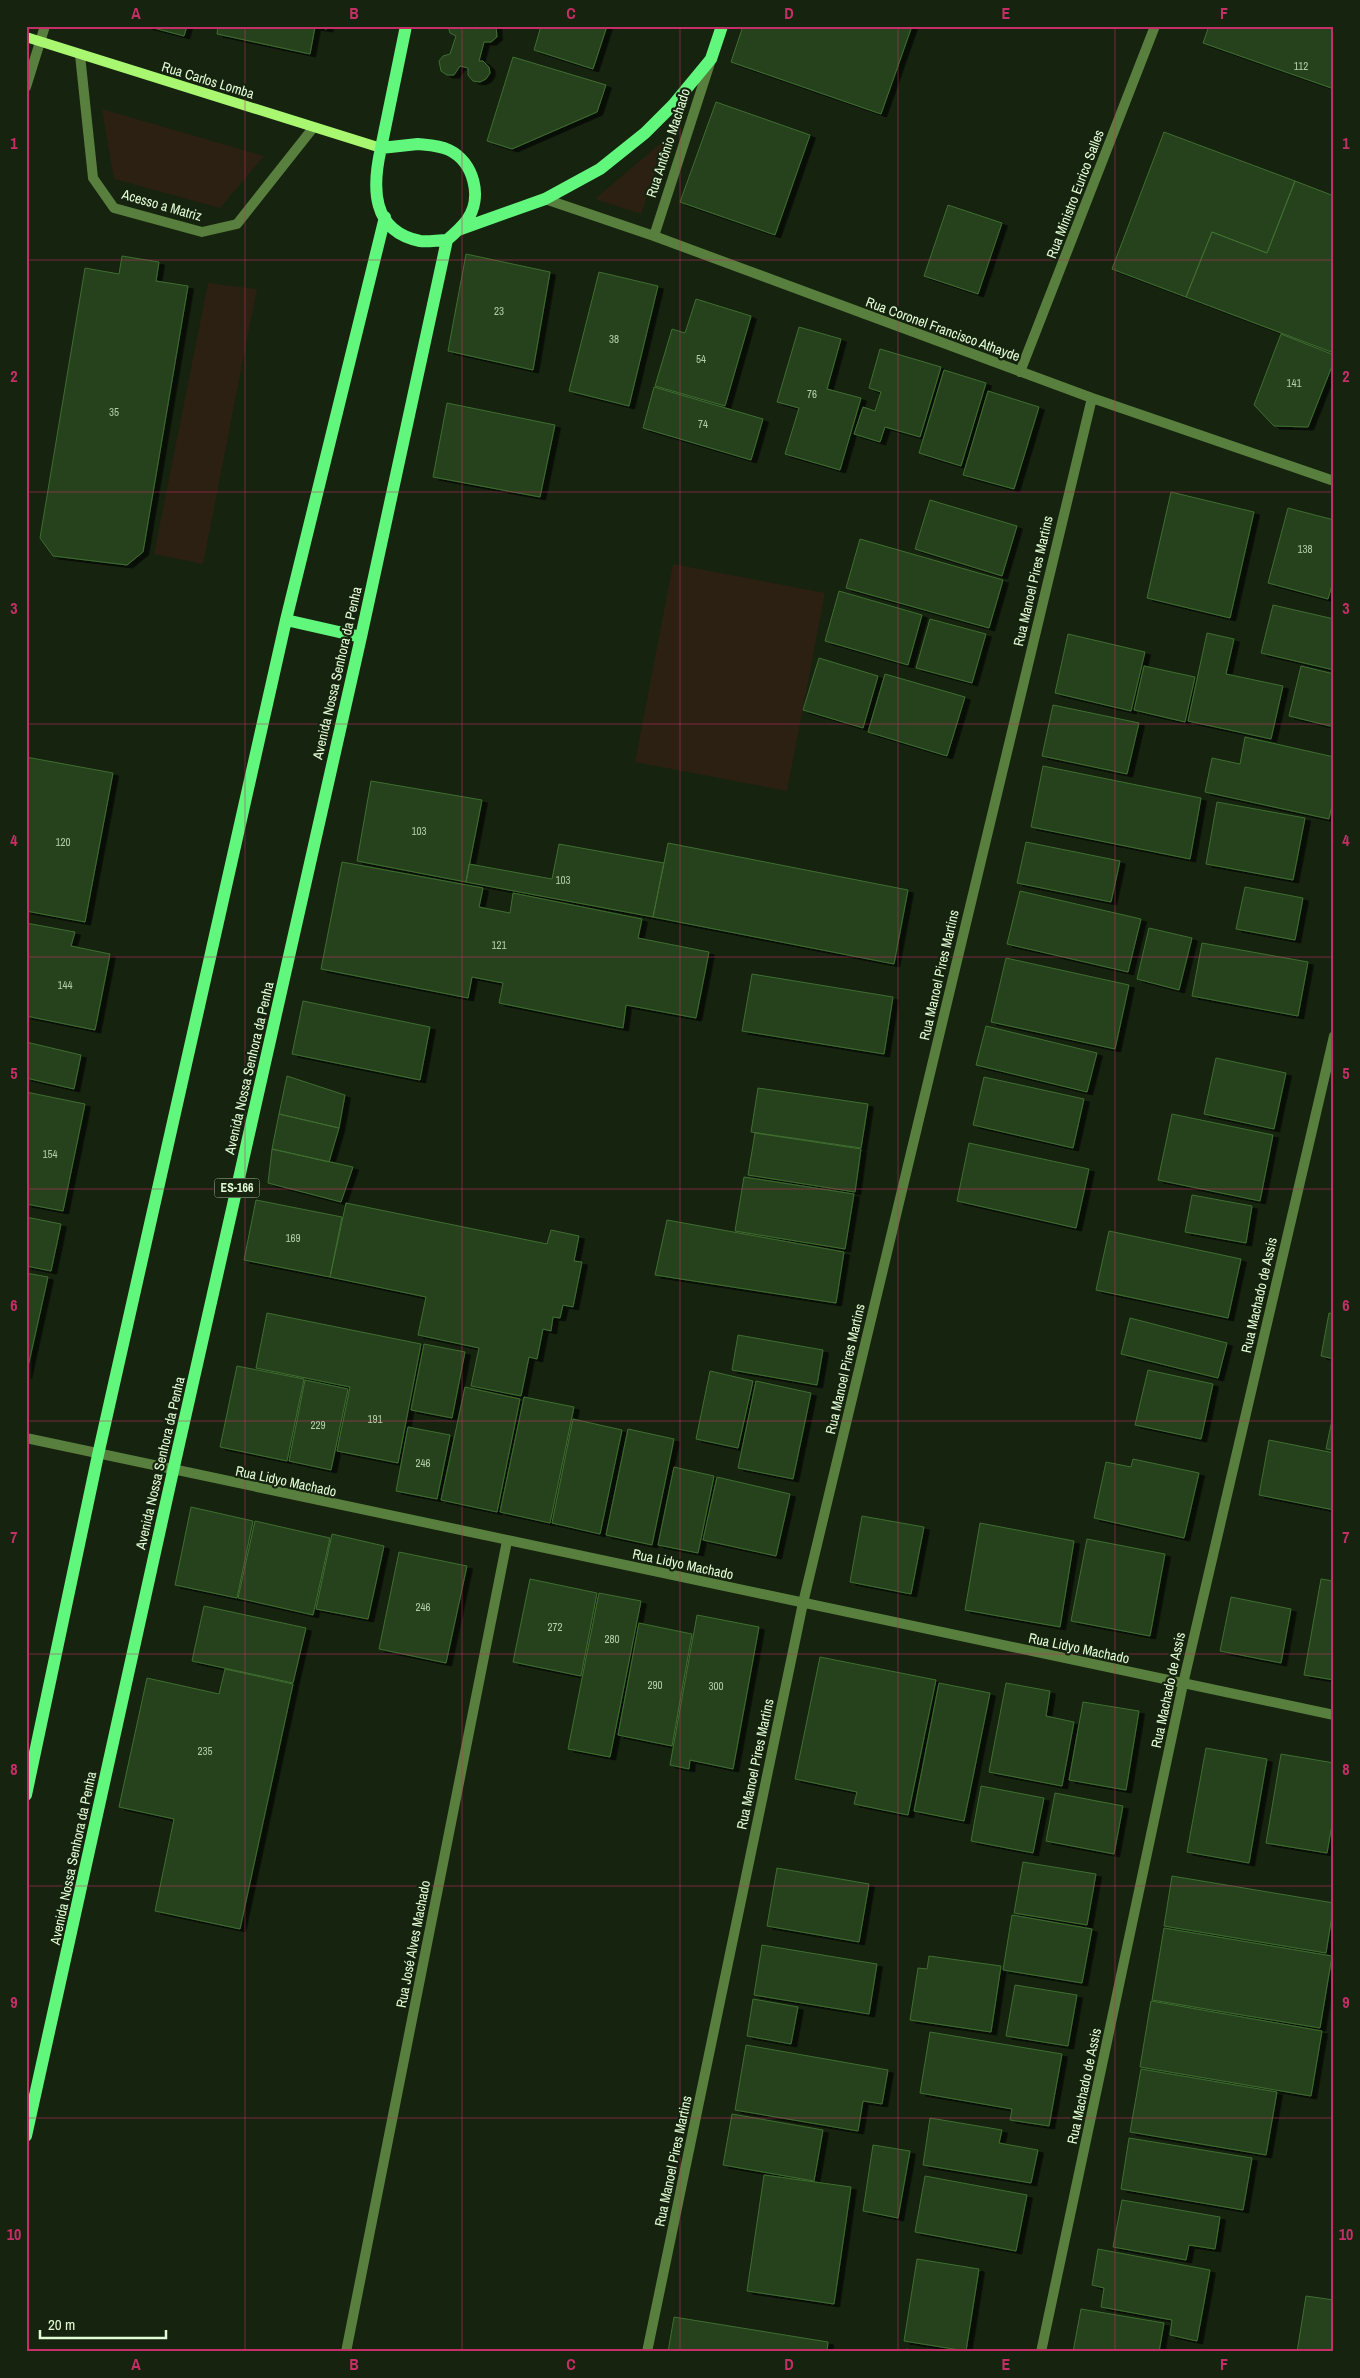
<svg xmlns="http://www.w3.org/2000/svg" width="1360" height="2378" font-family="'Archivo Narrow',sans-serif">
  <defs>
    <filter id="shadow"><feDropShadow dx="5.5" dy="3" stdDeviation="0" flood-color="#0009"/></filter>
  </defs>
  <rect width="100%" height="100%" fill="#15230f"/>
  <!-- green -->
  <path fill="#2c2013" d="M102 109 264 156 220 208 114 179Z
    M668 137 641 214 595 199Z
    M208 283 257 289 203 564 154 554Z
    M673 564 825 593 787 791 635 762Z"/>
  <!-- building -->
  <path fill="#26431d" stroke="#3f6d30" filter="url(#shadow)" d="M146 26H187L184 36Z
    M218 26H328L327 29 315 27 310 54 217 34Z
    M448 26H469L477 29 478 26H496L497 37 491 42H484L479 61H483L489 67 490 73 486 79 480 82 473 81 468 75V68L460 66 454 75H447L441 71 439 61 443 56 450 54 456 36 450 33Z
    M541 26H607L593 69 534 50Z
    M743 26H912L881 114 731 62Z
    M1209 26H1334V89L1203 43Z
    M513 57 606 85 597 112 512 149 487 141Z
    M716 102 810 135 775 235 680 202Z
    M1164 132 1295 181 1267 253 1212 232 1186 297 1112 269Z
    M1295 181 1334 196V353L1186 297 1212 232 1267 253Z
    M948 205 1002 223 978 294 924 276Z
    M466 254 550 272 533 370 448 351Z
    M122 256 159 262 156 281 188 286 143 552 127 565 53 556 40 538 85 268 119 274Z
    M599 272 658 286 629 406 569 391Z
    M696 299 751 316 725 406 655 386 672 329 685 333Z
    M799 327 841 339 827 389 861 398 840 470 785 454 799 408 777 402Z
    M1281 334 1334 355V361L1308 427 1274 426 1254 405Z
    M880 349 941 367 920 437 885 427 880 442 854 434 863 407 875 411 881 392 869 388Z
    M944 370 986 383 961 466 919 453Z
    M654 387 763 419 751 460 643 428Z
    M988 391 1039 407 1014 489 963 475Z
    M447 403 555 425 540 497 433 477Z
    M1171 492 1254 512 1230 618 1147 598Z
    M930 500 1017 526 1002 576 915 549Z
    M1288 508 1334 520V578L1328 599 1268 583Z
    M860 539 1003 580 989 628 846 588Z
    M839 591 922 615 908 665 825 641Z
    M1273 605 1334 619V670L1261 653Z
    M930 619 986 634 972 683 916 668Z
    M1207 633 1234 639 1226 674 1283 686 1271 739 1188 721Z
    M1068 634 1145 652 1131 711 1055 693Z
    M819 658 878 676 863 728 803 710Z
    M1144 666 1195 677 1185 722 1134 710Z
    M1301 666 1334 674V727L1289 716Z
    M885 674 965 697 947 756 868 732Z
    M1053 705 1139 723 1127 774 1042 756Z
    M1245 737 1334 757V796L1329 819 1205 792 1212 758 1240 764Z
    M26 757 113 773 85 922 26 911Z
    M1043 766 1201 798 1190 859 1031 827Z
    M371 781 482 800 466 882 357 861Z
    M1217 802 1305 818 1293 880 1206 864Z
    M1026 842 1120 861 1111 902 1017 883Z
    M668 843 908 890 894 964 653 917Z
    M559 844 664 863 653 917 466 882 469 864 552 879Z
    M342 862 483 888 479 907 510 913 513 893 642 919 638 938 709 952 696 1018 626 1005 623 1028 499 1003 503 983 472 977 468 998 321 969Z
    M1245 887 1303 898 1295 940 1236 929Z
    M1020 891 1141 919 1128 972 1007 944Z
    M26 923 75 932 71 946 110 954 95 1030 26 1016Z
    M1149 928 1192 938 1179 990 1137 979Z
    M1202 943 1308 962 1298 1016 1192 996Z
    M1006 958 1129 985 1115 1049 991 1022Z
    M752 974 893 997 884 1054 742 1031Z
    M303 1001 430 1027 420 1080 292 1054Z
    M986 1026 1097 1053 1087 1092 976 1065Z
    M26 1042 81 1055 74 1089 26 1078Z
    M1216 1058 1286 1073 1274 1129 1204 1114Z
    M287 1076 345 1095 339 1128 279 1114Z
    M984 1077 1084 1099 1073 1148 973 1125Z
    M758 1088 868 1104 861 1148 751 1132Z
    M26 1092 85 1104 63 1211 26 1204Z
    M279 1114 339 1128 329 1162 272 1149Z
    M1172 1114 1273 1135 1260 1201 1158 1180Z
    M755 1133 861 1149 855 1192 748 1175Z
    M969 1143 1089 1169 1076 1228 957 1201Z
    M272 1149 353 1167 341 1202 268 1183Z
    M744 1177 854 1194 845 1249 735 1231Z
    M1192 1195 1252 1206 1246 1243 1185 1232Z
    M256 1200 342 1217 330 1277 244 1260Z
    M346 1203 547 1244 551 1230 579 1236 574 1261 582 1262 573 1307 563 1305 560 1318 553 1317 551 1331 543 1329 537 1359 529 1357 521 1396 471 1386 479 1348 418 1335 426 1297 330 1277Z
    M26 1217 61 1224 51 1271 26 1266Z
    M667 1220 844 1252 836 1303 655 1275Z
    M1109 1231 1241 1259 1228 1318 1096 1290Z
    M26 1273 48 1277 26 1376Z
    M267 1313 421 1344 398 1463 337 1451 350 1387 256 1368Z
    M1329 1313 1334 1314V1359L1321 1356Z
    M1130 1318 1227 1343 1218 1378 1121 1354Z
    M738 1335 823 1350 817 1385 732 1370Z
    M424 1344 465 1352 452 1418 411 1410Z
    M237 1366 304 1379 287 1461 220 1447Z
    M1148 1370 1213 1384 1201 1439 1135 1425Z
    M710 1371 753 1381 738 1448 696 1439Z
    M305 1380 348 1389 331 1470 289 1461Z
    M756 1381 811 1393 793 1479 738 1468Z
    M465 1387 520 1399 497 1512 441 1500Z
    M524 1397 574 1407 550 1523 500 1512Z
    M1334 1410V1450L1326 1449Z
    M573 1419 622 1430 600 1534 552 1523Z
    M408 1427 450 1435 437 1499 396 1491Z
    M628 1429 674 1439 652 1545 606 1535Z
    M1269 1440 1334 1453V1510L1259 1495Z
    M1133 1459 1199 1473 1184 1538 1094 1518 1106 1462 1131 1467Z
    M674 1467 714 1476 698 1553 658 1545Z
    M717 1477 790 1494 776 1556 703 1540Z
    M191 1507 253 1521 237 1598 175 1585Z
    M862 1516 924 1527 911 1594 850 1582Z
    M255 1521 330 1538 313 1615 238 1598Z
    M980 1523 1074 1541 1060 1627 965 1610Z
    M332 1534 384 1546 368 1619 316 1609Z
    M1087 1539 1165 1554 1150 1636 1071 1621Z
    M399 1552 467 1566 446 1663 379 1649Z
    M530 1579 597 1593 581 1676 513 1662Z
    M1321 1579 1334 1581V1680L1304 1675Z
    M599 1593 641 1601 610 1757 568 1749Z
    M1231 1597 1291 1609 1281 1663 1220 1651Z
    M204 1606 306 1628 293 1683 192 1661Z
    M697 1615 759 1627 733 1769 690 1760 689 1769 670 1765Z
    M639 1623 692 1634 672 1746 618 1735Z
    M820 1657 936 1680 908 1815 854 1804 857 1792 795 1779Z
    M225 1669 293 1684 240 1929 155 1911 174 1819 119 1807 147 1678 219 1694Z
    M939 1683 990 1693 964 1821 914 1811Z
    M1006 1683 1050 1691 1046 1716 1074 1722 1062 1786 989 1772Z
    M1083 1702 1139 1711 1126 1790 1069 1780Z
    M1206 1748 1267 1759 1249 1863 1187 1852Z
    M1281 1754 1334 1763V1813L1327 1853 1266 1843Z
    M981 1786 1044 1798 1033 1853 971 1841Z
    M1055 1793 1123 1806 1114 1854 1046 1841Z
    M1023 1862 1096 1874 1087 1925 1014 1913Z
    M777 1868 869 1884 859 1942 767 1926Z
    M1172 1876 1334 1903 1326 1953 1164 1926Z
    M1012 1915 1092 1929 1082 1983 1003 1970Z
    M1164 1928 1332 1956 1320 2028 1152 2000Z
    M762 1945 877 1964 869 2014 754 1995Z
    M929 1956 1001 1966 991 2032 910 2020 918 1968 927 1969Z
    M1015 1985 1077 1995 1068 2046 1006 2036Z
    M753 1999 798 2007 791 2044 747 2036Z
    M1151 2001 1322 2031 1311 2096 1140 2067Z
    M930 2032 1062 2054 1049 2126 1010 2120 1012 2109 920 2093Z
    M746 2045 888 2070 882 2104 863 2101 858 2131 735 2110Z
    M1141 2069 1277 2092 1266 2155 1130 2132Z
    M732 2114 823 2130 814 2181 723 2165Z
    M930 2118 1002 2130 999 2143 1038 2150 1031 2183 923 2165Z
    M1129 2138 1252 2158 1243 2210 1121 2189Z
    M873 2145 910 2151 898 2218 863 2211Z
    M764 2175 851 2187 834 2304 747 2291Z
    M925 2176 1027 2195 1016 2251 915 2232Z
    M1122 2200 1220 2217 1215 2249 1189 2245 1186 2260 1113 2247Z
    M1098 2249 1210 2270 1197 2341 1170 2335 1172 2320 1101 2307 1104 2288 1092 2285Z
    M917 2259 979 2269 966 2351 904 2341Z
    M1306 2296 1334 2300V2352H1297Z
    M1081 2309 1164 2323 1159 2352H1073Z
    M674 2317 828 2342 827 2352H668Z
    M906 2349 924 2352H906Z"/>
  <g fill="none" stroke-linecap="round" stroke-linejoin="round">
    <!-- street -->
    <path stroke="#587f3d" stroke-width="10" d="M80 55 93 178 114 208 202 232 237 224 313 128
      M26 87 45 26
      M545 199 654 236 1092 398 1334 481
      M654 236 710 63
      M1020 372 1155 26
      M26 1438 1334 1715
      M346 2352 507 1541
      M647 2352 803 1603 1092 398
      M1041 2352 1183 1684 1334 1036"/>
    <!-- secondary -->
    <path stroke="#a9f770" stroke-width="10" d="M26 37 381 148"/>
    <!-- primary -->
    <path stroke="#61f67c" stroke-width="12" d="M418 144C429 145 439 145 449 150 474 162 483 198 467 220 461 228 454 234 447 240 438 240 428 242 420 241 371 231 372 187 381 148Z
      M381 148 406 26
      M458 230 545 199 600 169 645 133 673 105 711 59 722 26
      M286 620 361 637
      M26 1795 98 1455 286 620 385 217
      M26 2136 173 1471 361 637 447 240"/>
  </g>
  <!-- grid -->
  <path fill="none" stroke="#c52f67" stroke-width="1" stroke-opacity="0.55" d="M245 26V2352M462 26V2352M680 26V2352M898 26V2352M1115 26V2352M26 260H1334M26 492H1334M26 724H1334M26 957H1334M26 1189H1334M26 1421H1334M26 1654H1334M26 1886H1334M26 2118H1334"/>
  <g text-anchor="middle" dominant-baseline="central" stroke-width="4.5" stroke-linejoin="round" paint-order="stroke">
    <!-- number labels -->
    <g font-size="11" fill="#b2cea6">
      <text x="1301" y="66">112</text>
      <text x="499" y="311">23</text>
      <text x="614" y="339">38</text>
      <text x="701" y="359">54</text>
      <text x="1294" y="383">141</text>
      <text x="812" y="394">76</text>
      <text x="114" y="412">35</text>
      <text x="703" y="424">74</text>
      <text x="1305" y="549">138</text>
      <text x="419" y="831">103</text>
      <text x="63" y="842">120</text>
      <text x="563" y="880">103</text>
      <text x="499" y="945">121</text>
      <text x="65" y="985">144</text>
      <text x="50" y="1154">154</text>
      <text x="293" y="1238">169</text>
      <text x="375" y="1419">191</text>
      <text x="318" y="1425">229</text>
      <text x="423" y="1463">246</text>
      <text x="423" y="1607">246</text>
      <text x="555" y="1627">272</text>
      <text x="612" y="1639">280</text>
      <text x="655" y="1685">290</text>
      <text x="716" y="1686">300</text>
      <text x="205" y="1751">235</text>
    </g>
    <!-- shield labels -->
    <rect fill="#15230f" stroke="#a4bb99" stroke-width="1" x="214.5" y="1178.5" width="45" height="19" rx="4"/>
    <g font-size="12" font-weight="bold" fill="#e1fcd4">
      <text x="237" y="1188">ES-166</text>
    </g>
    <!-- street labels -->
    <g font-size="14" fill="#e1fcd4" stroke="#15230f">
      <text transform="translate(208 80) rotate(17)">Rua Carlos Lomba</text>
      <text transform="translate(668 143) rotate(-72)">Rua Antônio Machado</text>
      <text transform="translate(1075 194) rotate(-69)">Rua Ministro Eurico Salles</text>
      <text transform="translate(162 205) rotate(16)">Acesso a Matriz</text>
      <text transform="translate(943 329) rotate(20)">Rua Coronel Francisco Athayde</text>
      <text transform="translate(1033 581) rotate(-77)">Rua Manoel Pires Martins</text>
      <text transform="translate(337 673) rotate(-77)">Avenida Nossa Senhora da Penha</text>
      <text transform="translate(939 975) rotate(-77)">Rua Manoel Pires Martins</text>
      <text transform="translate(249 1068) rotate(-77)">Avenida Nossa Senhora da Penha</text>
      <text transform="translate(1259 1295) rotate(-77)">Rua Machado de Assis</text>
      <text transform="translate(845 1369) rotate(-77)">Rua Manoel Pires Martins</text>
      <text transform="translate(160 1463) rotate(-77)">Avenida Nossa Senhora da Penha</text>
      <text transform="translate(286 1481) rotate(12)">Rua Lidyo Machado</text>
      <text transform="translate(683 1564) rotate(12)">Rua Lidyo Machado</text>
      <text transform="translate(1079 1648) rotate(12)">Rua Lidyo Machado</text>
      <text transform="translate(1168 1690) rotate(-78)">Rua Machado de Assis</text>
      <text transform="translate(755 1764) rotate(-78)">Rua Manoel Pires Martins</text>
      <text transform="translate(73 1858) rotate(-78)">Avenida Nossa Senhora da Penha</text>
      <text transform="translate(413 1944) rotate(-79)">Rua José Alves Machado</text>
      <text transform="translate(1084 2086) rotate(-78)">Rua Machado de Assis</text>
      <text transform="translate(673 2161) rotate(-78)">Rua Manoel Pires Martins</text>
    </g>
  </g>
  <!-- border -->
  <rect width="1360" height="2378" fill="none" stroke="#15230f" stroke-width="55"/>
  <!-- scale -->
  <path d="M40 2330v8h126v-8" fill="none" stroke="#e1fcd4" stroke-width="2.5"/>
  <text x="48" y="2330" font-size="15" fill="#e1fcd4" stroke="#15230f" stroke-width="4" paint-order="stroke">20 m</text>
  <rect x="28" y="28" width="1304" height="2322" fill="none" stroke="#c52f67" stroke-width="2"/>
  <g font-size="16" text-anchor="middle" font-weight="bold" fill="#c52f67">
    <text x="136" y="19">A</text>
    <text x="354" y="19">B</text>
    <text x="571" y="19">C</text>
    <text x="789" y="19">D</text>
    <text x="1006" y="19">E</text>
    <text x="1224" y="19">F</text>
    <text x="14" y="149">1</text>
    <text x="1346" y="149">1</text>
    <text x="14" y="382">2</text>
    <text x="1346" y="382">2</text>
    <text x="14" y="614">3</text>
    <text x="1346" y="614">3</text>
    <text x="14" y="846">4</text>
    <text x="1346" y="846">4</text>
    <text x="14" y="1079">5</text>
    <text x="1346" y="1079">5</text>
    <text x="14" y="1311">6</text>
    <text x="1346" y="1311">6</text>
    <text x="14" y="1543">7</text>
    <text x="1346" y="1543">7</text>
    <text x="14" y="1775">8</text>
    <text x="1346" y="1775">8</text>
    <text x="14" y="2008">9</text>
    <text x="1346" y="2008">9</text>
    <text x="14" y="2240">10</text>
    <text x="1346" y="2240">10</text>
    <text x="136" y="2370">A</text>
    <text x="354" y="2370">B</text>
    <text x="571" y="2370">C</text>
    <text x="789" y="2370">D</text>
    <text x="1006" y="2370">E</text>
    <text x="1224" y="2370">F</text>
  </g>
</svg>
